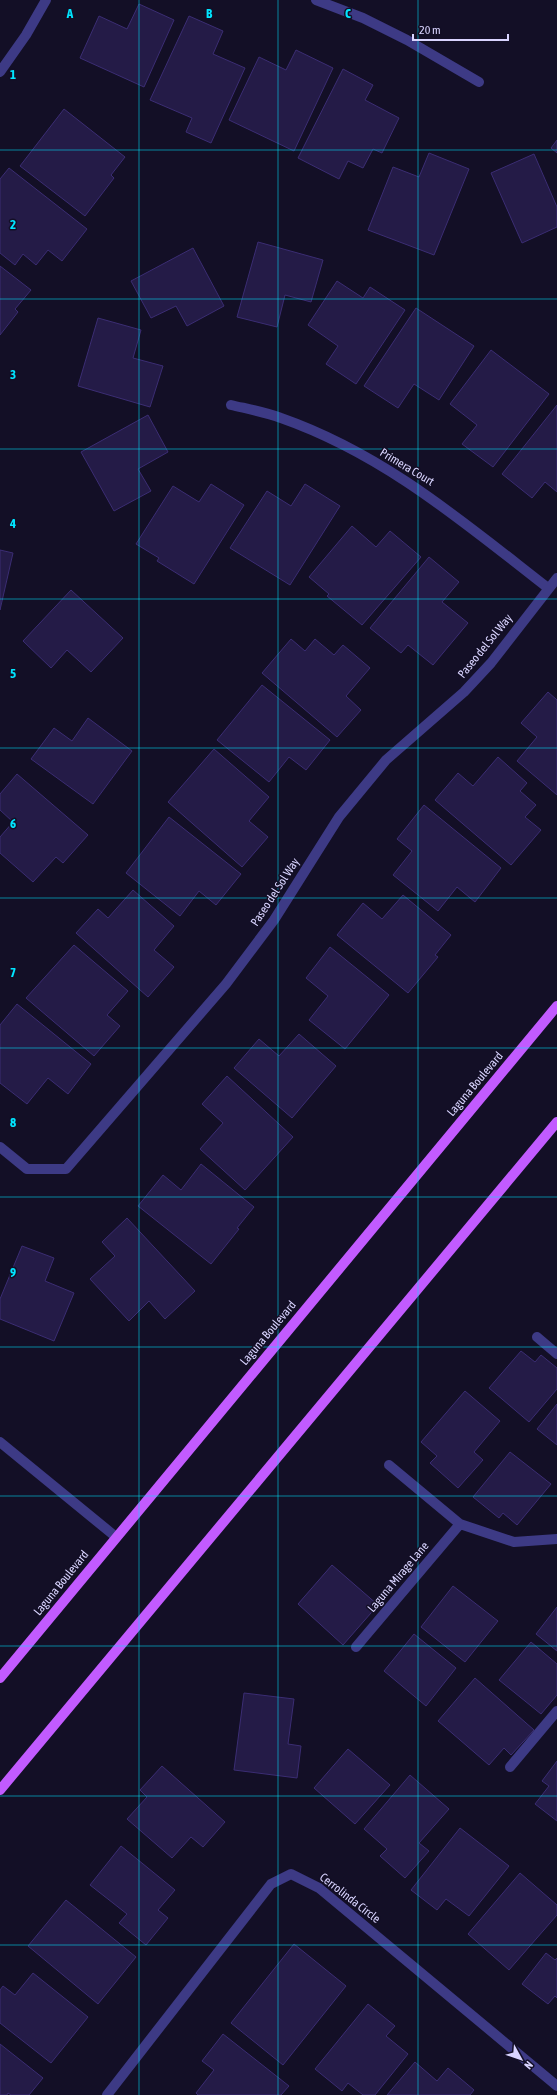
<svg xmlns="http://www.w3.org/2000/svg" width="557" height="2095" font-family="'Asap Condensed',sans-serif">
  <rect width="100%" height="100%" fill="#130f26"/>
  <!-- building -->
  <path fill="#241b47" stroke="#3b2d73" d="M139 4 174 20 144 87 80 58 99 16 127 29Z
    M189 16 223 31 213 54 245 68 211 143 186 132 192 118 150 100Z
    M296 50 333 68 294 151 229 120 259 57 286 70Z
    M343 69 373 85 365 100 399 118 382 153 373 149 363 168 348 161 339 179 298 158Z
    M64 109 125 157 111 175 114 178 85 216 20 166Z
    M557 140V153L551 148Z
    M429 153 469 169 434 255 368 230 393 167 419 177Z
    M534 154 557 207V227L522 243 491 173Z
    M9 168 87 229 62 261 48 250 36 265 23 254 15 265 0 253V179Z
    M258 242 323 260 311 302 285 295 277 327 237 317Z
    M193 248 224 306 187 326 176 306 151 318 131 281Z
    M0 266 31 290 15 309 18 312 0 335Z
    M337 281 363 298 370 287 405 310 356 384 326 364 338 346 308 325Z
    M416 308 474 346 439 400 414 384 398 408 364 386Z
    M98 318 141 330 133 358 163 366 150 407 78 386Z
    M491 350 549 394 493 467 462 444 477 425 450 404Z
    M557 405V492L545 482 532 498 502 474Z
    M148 415 168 452 138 469 151 491 114 511 81 452Z
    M211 484 244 505 194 584 157 561 159 558 136 544 173 486 199 502Z
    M305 484 340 506 290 585 230 548 267 491 291 506Z
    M352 526 376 547 390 531 421 557 362 625 327 596 329 594 309 577Z
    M0 550 13 553 0 610Z
    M429 557 459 582 442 602 468 623 433 665 408 645 401 653 370 628Z
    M71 590 123 638 91 672 67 650 51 668 23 641Z
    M291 639 305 651 315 639 334 655 343 645 370 668 346 696 361 710 337 737 262 673Z
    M262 685 330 740 306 770 289 757 269 782 217 740Z
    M548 692 557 700V795L517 761 537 737 521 723Z
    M88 718 132 751 93 804 31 759 54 728 72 741Z
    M214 749 269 797 249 821 268 837 242 867 168 802Z
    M498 757 527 783 520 791 536 805 525 817 541 830 511 865 435 800 458 773 473 786Z
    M17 774 88 835 63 863 56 857 33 882 0 853V837L13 822 0 810V794Z
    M424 805 501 868 475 902 457 887 438 911 393 875 412 851 397 839Z
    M169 817 241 874 216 905 199 891 180 916 126 873Z
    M133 890 174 926 154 950 174 967 148 997 76 933 98 909 108 918Z
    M403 895 451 935 435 955 438 957 408 993 337 935 363 903 382 919Z
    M74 945 128 991 107 1015 120 1026 94 1056 26 998Z
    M330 947 389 995 345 1049 309 1020 328 996 306 978Z
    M17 1004 91 1064 68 1094 48 1078 27 1104 0 1083V1025Z
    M299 1034 336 1066 292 1118 234 1068 259 1039 279 1056Z
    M227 1076 293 1137 245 1190 200 1149 223 1123 202 1104Z
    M201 1164 254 1207 237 1228 239 1229 211 1264 138 1206 163 1175 181 1190Z
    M127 1218 195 1291 165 1319 149 1301 129 1321 90 1279 115 1256 102 1242Z
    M22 1246 54 1258 45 1281 74 1293 54 1341 0 1319V1299Z
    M521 1351 535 1362 541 1355 557 1368V1389L529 1422 489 1388Z
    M465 1391 500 1421 474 1452 483 1460 458 1488 430 1463 437 1456 421 1442Z
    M557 1404V1445L537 1429Z
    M510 1452 551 1484 517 1525 503 1513 499 1518 473 1497Z
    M332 1565 378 1605 343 1645 298 1604Z
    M453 1586 498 1621 465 1662 421 1627Z
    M557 1607V1651L536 1634Z
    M414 1634 456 1668 426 1706 384 1671Z
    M531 1642 557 1664V1695L541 1714 499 1680Z
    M475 1678 534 1730 511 1755 504 1748 489 1765 438 1721Z
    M244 1693 294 1699 288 1744 301 1746 297 1778 234 1770Z
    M348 1749 390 1785 355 1824 314 1788Z
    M557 1761V1821L535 1804 549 1786 542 1781Z
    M162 1766 225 1822 203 1847 191 1837 172 1858 127 1819 147 1797 140 1790Z
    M410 1775 449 1809 419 1843 429 1851 405 1878 380 1856 387 1849 364 1829Z
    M460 1828 509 1866 469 1916 446 1899 437 1910 411 1890Z
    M121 1846 175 1890 158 1910 168 1918 146 1945 119 1923 127 1914 90 1885Z
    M520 1873 557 1905V1915L509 1970 468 1934Z
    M66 1900 136 1957 98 2004 28 1946Z
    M294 1944 346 1986 283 2065 231 2023Z
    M546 1953 555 1960 557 1958V1998L555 1996 548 2004 522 1984Z
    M33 1973 88 2017 51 2063 0 2023V1990L3 1986 15 1995Z
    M368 2004 395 2026 386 2036 408 2054 375 2095H363L348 2083 342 2091 315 2069Z
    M223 2034 289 2086 281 2095H198L196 2093 214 2070 202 2061Z
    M0 2044 43 2078 29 2095H11L8 2093 7 2095H0Z
    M415 2062 437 2081 448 2068 474 2090 470 2095H387Z"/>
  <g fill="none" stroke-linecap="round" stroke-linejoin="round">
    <!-- street -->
    <path stroke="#3d3a85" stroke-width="10" d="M316 0 363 18 407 40 479 82
      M0 72 26 35 46 0
      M231 405C248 409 265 412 281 418 384 454 463 522 548 588
      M0 1147 27 1169H66L226 984 274 920 339 817 386 760 464 692 491 663 557 578
      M537 1337 557 1354
      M0 1442 116 1537
      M389 1465 460 1524 514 1542 557 1539
      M356 1647 460 1524
      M510 1767 557 1711
      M107 2095 271 1884 291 1874 319 1888 557 2086"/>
    <!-- primary -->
    <path stroke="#c25bff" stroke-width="10" d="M0 1678 557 1006
      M0 1790 557 1122"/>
  </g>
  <!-- grid -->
  <path fill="none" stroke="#00e5ff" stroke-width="1" stroke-opacity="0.55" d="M139 0V2095M278 0V2095M418 0V2095M0 150H557M0 299H557M0 449H557M0 599H557M0 748H557M0 898H557M0 1048H557M0 1197H557M0 1347H557M0 1496H557M0 1646H557M0 1796H557M0 1945H557"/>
  <g text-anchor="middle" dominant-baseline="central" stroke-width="3" stroke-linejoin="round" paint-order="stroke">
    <!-- street labels -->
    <g font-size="12" fill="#d9d4ff" stroke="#130f26">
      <text transform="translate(407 467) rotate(31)">Primera Court</text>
      <text transform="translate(485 646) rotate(-51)">Paseo del Sol Way</text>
      <text transform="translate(275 892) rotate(-57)">Paseo del Sol Way</text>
      <text transform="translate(475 1084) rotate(-50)">Laguna Boulevard</text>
      <text transform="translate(268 1333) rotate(-50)">Laguna Boulevard</text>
      <text transform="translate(398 1577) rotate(-50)">Laguna Mirage Lane</text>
      <text transform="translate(61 1583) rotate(-51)">Laguna Boulevard</text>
      <text transform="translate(350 1898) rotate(38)">Cerrolinda Circle</text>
    </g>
  </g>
  <g font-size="13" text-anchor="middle" font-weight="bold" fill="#00e5ff" stroke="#130f26" stroke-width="3" stroke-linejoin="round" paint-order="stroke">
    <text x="70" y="18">A</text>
    <text x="209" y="18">B</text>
    <text x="348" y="18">C</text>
    <text x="13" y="79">1</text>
    <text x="13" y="229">2</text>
    <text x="13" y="379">3</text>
    <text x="13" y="528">4</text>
    <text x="13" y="678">5</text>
    <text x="13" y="828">6</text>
    <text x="13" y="977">7</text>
    <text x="13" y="1127">8</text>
    <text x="13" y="1277">9</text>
  </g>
  <!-- north arrow -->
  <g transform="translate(521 2059) rotate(130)" stroke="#130f26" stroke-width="3" paint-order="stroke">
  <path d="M0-3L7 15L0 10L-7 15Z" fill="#d9d4ff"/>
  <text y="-6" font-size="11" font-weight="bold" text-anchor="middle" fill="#d9d4ff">N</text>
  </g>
  <!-- scale -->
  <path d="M413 34v6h95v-6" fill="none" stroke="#d9d4ff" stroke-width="2"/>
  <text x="419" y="34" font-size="12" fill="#d9d4ff" stroke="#130f26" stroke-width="3" paint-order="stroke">20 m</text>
</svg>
